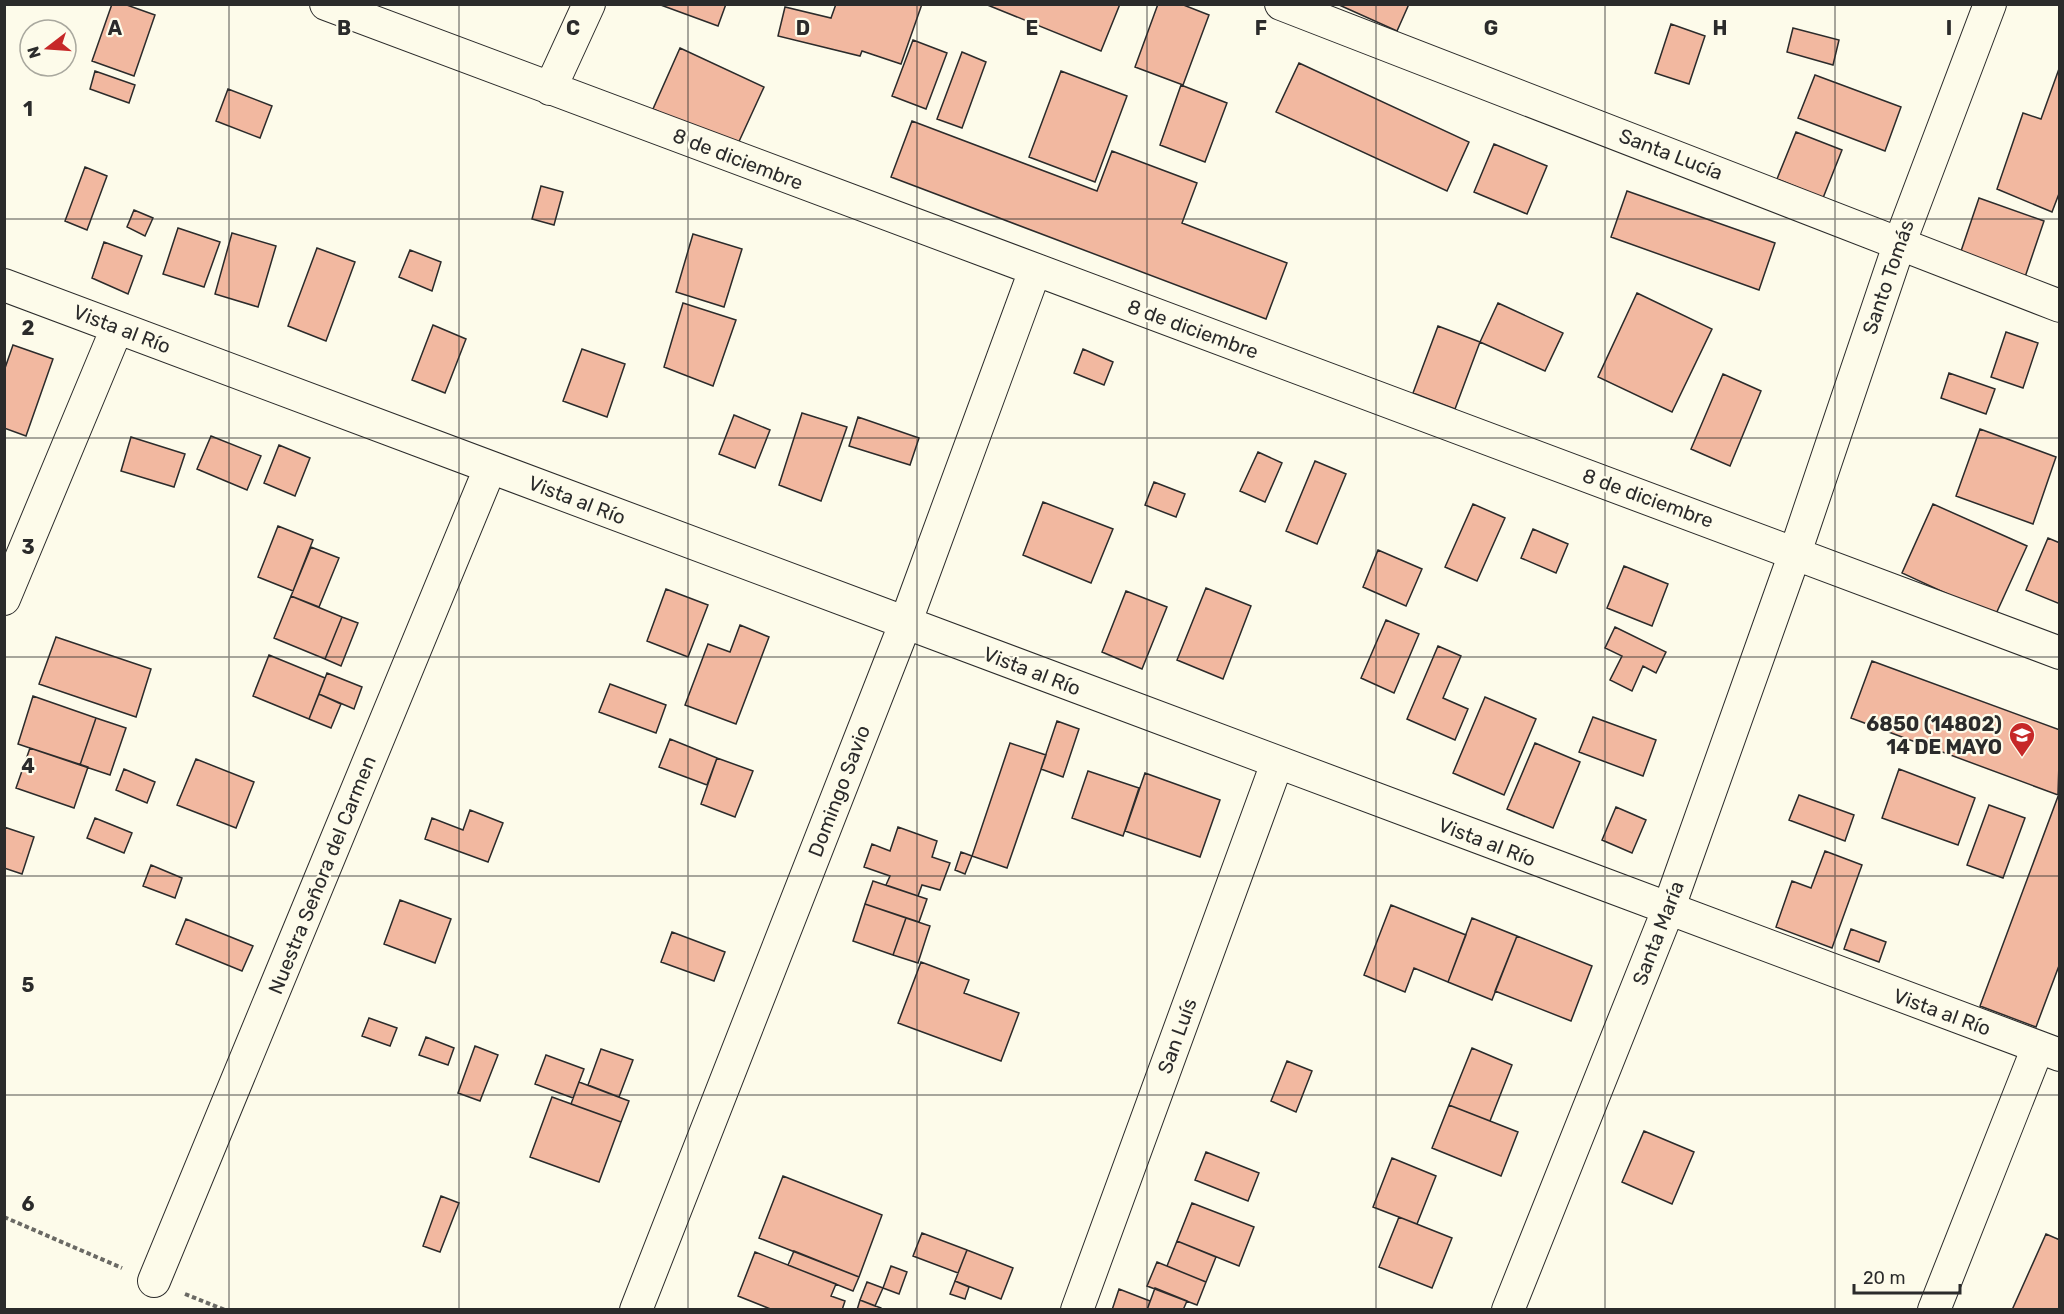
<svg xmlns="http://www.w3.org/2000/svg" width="2064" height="1314" font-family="Rubik,sans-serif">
  <rect width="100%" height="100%" fill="#fdfbea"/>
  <!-- building -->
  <path fill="#f2b8a0" stroke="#2b2b2b" stroke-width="1.5" d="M112 4H124L155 15 134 76 92 61Z
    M658 4H726L718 26Z
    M836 4H922L901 64 862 51 860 56 778 36 785 7 831 18Z
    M985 4H1120L1101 51Z
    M1158 4H1181L1209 15 1183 85 1135 67Z
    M1337 4H1409L1397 31Z
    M1671 24 1705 36 1689 84 1655 73Z
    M1793 28 1839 40 1833 65 1787 52Z
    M913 40 947 53 926 109 892 96Z
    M680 48 764 87 736 148 653 109Z
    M962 52 986 62 962 128 937 119Z
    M1299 63 1469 142 1447 191 1276 112Z
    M2060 66V191L2052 212 1997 189 2023 113 2041 119Z
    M95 71 135 85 129 103 90 89Z
    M1061 71 1127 96 1095 182 1029 157Z
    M1815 75 1901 107 1885 151 1798 118Z
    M1181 85 1227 103 1205 162 1160 145Z
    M228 89 272 106 260 138 216 121Z
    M912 121 1097 191 1112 151 1197 183 1182 223 1287 263 1266 319 891 177Z
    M1796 132 1842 150 1823 198 1777 179Z
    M1494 144 1547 166 1527 214 1474 192Z
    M85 167 107 176 87 230 65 221Z
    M541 186 563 192 554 225 532 219Z
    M1627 191 1775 243 1759 290 1611 237Z
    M1979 198 2044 221 2024 280 1959 257Z
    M134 210 153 218 145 236 127 227Z
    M178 228 220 242 204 287 163 274Z
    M232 233 276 246 258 307 215 294Z
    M693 234 742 249 724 307 676 292Z
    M104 242 142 256 128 294 92 278Z
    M317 248 355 262 326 341 288 326Z
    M410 250 441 262 432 291 399 277Z
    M1637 293 1712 329 1672 412 1598 377Z
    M683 303 736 320 713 386 664 367Z
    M1498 303 1563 333 1545 371 1480 342Z
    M433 325 466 339 445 393 412 380Z
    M1438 326 1480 342 1455 409 1413 393Z
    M2006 332 2038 343 2023 388 1991 377Z
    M13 345 53 359 26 436 4 428V371Z
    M582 349 625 364 607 417 563 401Z
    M1083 349 1113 362 1104 385 1074 373Z
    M1949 373 1995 389 1986 414 1941 398Z
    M1723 374 1761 391 1730 466 1691 449Z
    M802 413 847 427 821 501 779 485Z
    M734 415 770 430 755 468 719 454Z
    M858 417 919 438 910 465 849 446Z
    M1980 429 2056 457 2033 524 1956 496Z
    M211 436 261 456 247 490 197 469Z
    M131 437 185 454 174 487 121 471Z
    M279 445 310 458 295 496 264 483Z
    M1258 452 1282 463 1265 502 1240 491Z
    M1315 461 1346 474 1317 544 1286 531Z
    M1154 482 1185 494 1176 517 1145 505Z
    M1043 502 1113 529 1091 583 1023 555Z
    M1473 504 1505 518 1477 581 1445 567Z
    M1933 504 2027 546 1995 616 1902 573Z
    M278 526 313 540 293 591 258 577Z
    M1533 529 1568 544 1556 573 1521 558Z
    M2048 538 2060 543V604L2026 590Z
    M311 547 339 558 319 607 291 596Z
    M1378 550 1422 569 1406 606 1363 587Z
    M1624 566 1668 584 1652 626 1607 608Z
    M1206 588 1251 606 1223 679 1177 660Z
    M666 589 708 605 688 657 647 641Z
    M1126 591 1167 607 1142 669 1102 652Z
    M291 596 342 617 325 659 274 638Z
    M342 617 358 623 341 666 325 659Z
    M1386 620 1419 634 1394 693 1361 678Z
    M740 625 769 637 736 724 685 705 708 644 730 652Z
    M1615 627 1666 652 1656 673 1643 666 1632 691 1610 680 1622 656 1605 648Z
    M56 637 151 669 136 717 39 684Z
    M1438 646 1461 656 1443 698 1468 709 1455 740 1407 719Z
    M269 655 325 678 309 719 253 696Z
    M1872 661 2060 730 2058 795 1851 718Z
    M327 673 362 687 354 709 319 694Z
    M610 684 666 705 656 733 599 712Z
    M319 694 341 704 331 728 309 719Z
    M33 696 96 718 80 765 18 744Z
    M1485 697 1536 719 1504 795 1453 773Z
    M1593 717 1656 740 1643 776 1579 752Z
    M96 718 126 728 110 775 80 765Z
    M1057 721 1079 729 1063 777 1041 769Z
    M670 739 717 758 707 785 659 767Z
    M1010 743 1046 755 1007 868 972 856Z
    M1535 743 1580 762 1553 828 1507 809Z
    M30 748 88 767 74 808 16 788Z
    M717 758 753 771 735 817 701 804Z
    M196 759 254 782 236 828 177 805Z
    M124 769 155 782 147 803 116 790Z
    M1899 769 1975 798 1958 845 1882 818Z
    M1088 771 1139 788 1123 836 1072 818Z
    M1145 773 1220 800 1200 857 1125 831Z
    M2060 791V963L2036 1027 1980 1006Z
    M1799 795 1854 815 1845 841 1789 820Z
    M1989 805 2025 818 2003 878 1967 865Z
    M1616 807 1646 820 1632 853 1602 840Z
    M470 810 503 823 488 862 425 839 432 818 463 830Z
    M95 818 132 833 124 853 87 838Z
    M4 827 34 837 22 874 4 868Z
    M898 827 937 841 932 857 950 863 940 890 922 885 918 896 886 885 890 876 864 867 872 844 890 851Z
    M1825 851 1862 865 1832 948 1776 927 1792 881 1811 888Z
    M961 852 972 856 965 874 955 870Z
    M151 865 182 878 175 898 143 886Z
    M873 881 927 899 919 922 865 904Z
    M400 900 451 919 435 963 384 944Z
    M865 904 906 918 893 955 853 941Z
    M1391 905 1466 935 1448 982 1414 968 1405 992 1364 975Z
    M906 918 930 926 918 963 893 955Z
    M1472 918 1517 936 1492 1000 1448 982Z
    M186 919 253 946 242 971 176 944Z
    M1851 929 1886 942 1879 962 1844 949Z
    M672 932 725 952 714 981 661 962Z
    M1517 936 1592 966 1571 1021 1495 991Z
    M921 962 969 980 964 993 1019 1013 1001 1061 898 1023Z
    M369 1018 397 1028 390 1046 362 1036Z
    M426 1037 454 1048 448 1065 419 1055Z
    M475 1046 498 1055 480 1101 458 1093Z
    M1472 1048 1512 1065 1490 1121 1449 1105Z
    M601 1049 633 1060 619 1097 588 1085Z
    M546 1055 584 1069 573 1098 535 1084Z
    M1287 1061 1312 1071 1296 1112 1271 1101Z
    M579 1082 629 1101 621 1122 571 1104Z
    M552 1097 621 1122 599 1182 530 1157Z
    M1449 1105 1518 1132 1501 1176 1432 1148Z
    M1644 1131 1694 1152 1672 1204 1622 1182Z
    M1206 1152 1259 1173 1248 1201 1195 1180Z
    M1392 1158 1436 1176 1417 1224 1373 1207Z
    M783 1176 882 1215 859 1277 759 1238Z
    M441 1196 459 1203 440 1252 423 1246Z
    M1192 1203 1254 1227 1239 1266 1177 1241Z
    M1399 1217 1452 1238 1432 1288 1379 1267Z
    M922 1233 967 1250 958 1273 913 1256Z
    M2046 1234 2060 1240V1310H2012Z
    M1177 1241 1216 1257 1206 1282 1167 1266Z
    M967 1250 1013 1268 1001 1299 955 1281Z
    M794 1251 859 1277 853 1291 788 1265Z
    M755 1252 836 1284 831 1296 845 1301 842 1310H773L738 1296Z
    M1157 1262 1206 1282 1197 1305 1147 1286Z
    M891 1266 907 1272 899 1294 883 1288Z
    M955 1281 969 1287 965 1299 950 1294Z
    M867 1282 883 1288 875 1306 860 1300Z
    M1155 1288 1187 1301 1183 1310H1147Z
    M1119 1289 1150 1301 1147 1310H1112Z
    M860 1300 881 1308V1310H857Z"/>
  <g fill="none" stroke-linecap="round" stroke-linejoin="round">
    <!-- minor casing -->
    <g stroke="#2b2b2b" stroke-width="34">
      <path id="minor" d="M326 4 2060 653
        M1281 4 2060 306
        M550 89 589 4
        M4 285 2060 1055
        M4 599 117 328
        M154 1281 490 468
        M636 1310 905 624 1035 270
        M1077 1310 1277 763
        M1508 1310 1668 910 1795 553 1900 242 1990 4
        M1934 1310 2038 1047"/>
    </g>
    <!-- path -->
    <path stroke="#6a6964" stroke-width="4" stroke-dasharray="4.5 3" stroke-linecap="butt" d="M4 1217 122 1268
      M185 1294 225 1310"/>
    <!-- minor -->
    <use href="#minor" stroke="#fdfbea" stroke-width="32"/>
  </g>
  <!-- grid -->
  <path fill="none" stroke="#2b2b2b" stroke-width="1.5" stroke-opacity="0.55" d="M229 4V1310M459 4V1310M688 4V1310M917 4V1310M1147 4V1310M1376 4V1310M1605 4V1310M1835 4V1310M4 219H2060M4 438H2060M4 657H2060M4 876H2060M4 1095H2060"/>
  <!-- icons -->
  <defs>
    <g id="school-pin" transform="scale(1.35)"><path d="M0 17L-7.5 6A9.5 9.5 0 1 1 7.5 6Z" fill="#c62828" stroke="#fdfbea"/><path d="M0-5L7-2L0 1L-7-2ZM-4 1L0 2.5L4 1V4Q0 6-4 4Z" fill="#fff"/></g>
  </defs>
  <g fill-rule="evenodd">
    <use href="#school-pin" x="2022" y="735"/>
  </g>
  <g text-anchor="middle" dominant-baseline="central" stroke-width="4.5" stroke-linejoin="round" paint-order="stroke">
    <!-- street labels -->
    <g font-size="20" fill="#2b2b2b" stroke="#fdfbea">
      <text transform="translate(1671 154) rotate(21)">Santa Lucía</text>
      <text transform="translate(738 159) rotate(21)">8 de diciembre</text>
      <text transform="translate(1888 277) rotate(-71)">Santo Tomás</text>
      <text transform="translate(122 329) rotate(21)">Vista al Río</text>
      <text transform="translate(1193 329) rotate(20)">8 de diciembre</text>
      <text transform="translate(1648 498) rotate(20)">8 de diciembre</text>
      <text transform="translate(577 500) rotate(21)">Vista al Río</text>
      <text transform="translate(1032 671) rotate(21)">Vista al Río</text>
      <text transform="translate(839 791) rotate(-69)">Domingo Savio</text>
      <text transform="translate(1487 842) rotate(21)">Vista al Río</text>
      <text transform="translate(322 875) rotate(-68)">Nuestra Señora del Carmen</text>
      <text transform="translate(1658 933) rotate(-69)">Santa María</text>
      <text transform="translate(1942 1012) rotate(20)">Vista al Río</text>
      <text transform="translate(1177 1036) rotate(-70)">San Luís</text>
    </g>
    <!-- poi labels -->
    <g font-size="20" font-weight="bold" fill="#2b2b2b" stroke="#fdfbea" text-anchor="end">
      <text x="2002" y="724">6850 (14802)<tspan x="2002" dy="23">14 DE MAYO</tspan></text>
    </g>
  </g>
  <g font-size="20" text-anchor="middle" font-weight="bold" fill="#2b2b2b" stroke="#fdfbea" stroke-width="4.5" stroke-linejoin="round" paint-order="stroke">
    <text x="115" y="35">A</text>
    <text x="344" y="35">B</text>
    <text x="573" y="35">C</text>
    <text x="803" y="35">D</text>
    <text x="1032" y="35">E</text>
    <text x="1261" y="35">F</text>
    <text x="1491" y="35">G</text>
    <text x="1720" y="35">H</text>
    <text x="1949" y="35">I</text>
    <text x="28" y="116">1</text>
    <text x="28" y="335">2</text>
    <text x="28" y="554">3</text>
    <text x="28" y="773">4</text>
    <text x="28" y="992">5</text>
    <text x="28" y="1211">6</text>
  </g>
  <!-- border -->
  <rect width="2064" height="1314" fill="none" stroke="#2b2b2b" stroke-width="12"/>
  <!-- north arrow -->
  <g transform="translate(48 48) rotate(253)"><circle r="28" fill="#fdfbea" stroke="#a9a89e" stroke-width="1.5"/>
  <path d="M0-4.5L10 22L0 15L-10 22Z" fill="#c62828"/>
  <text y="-9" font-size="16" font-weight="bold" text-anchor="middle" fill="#2b2b2b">N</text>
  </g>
  <!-- scale -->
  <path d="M1854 1284v9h106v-9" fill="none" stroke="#2b2b2b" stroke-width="3"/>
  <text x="1863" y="1284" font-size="18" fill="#2b2b2b" stroke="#fdfbea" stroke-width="4.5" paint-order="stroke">20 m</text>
</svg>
